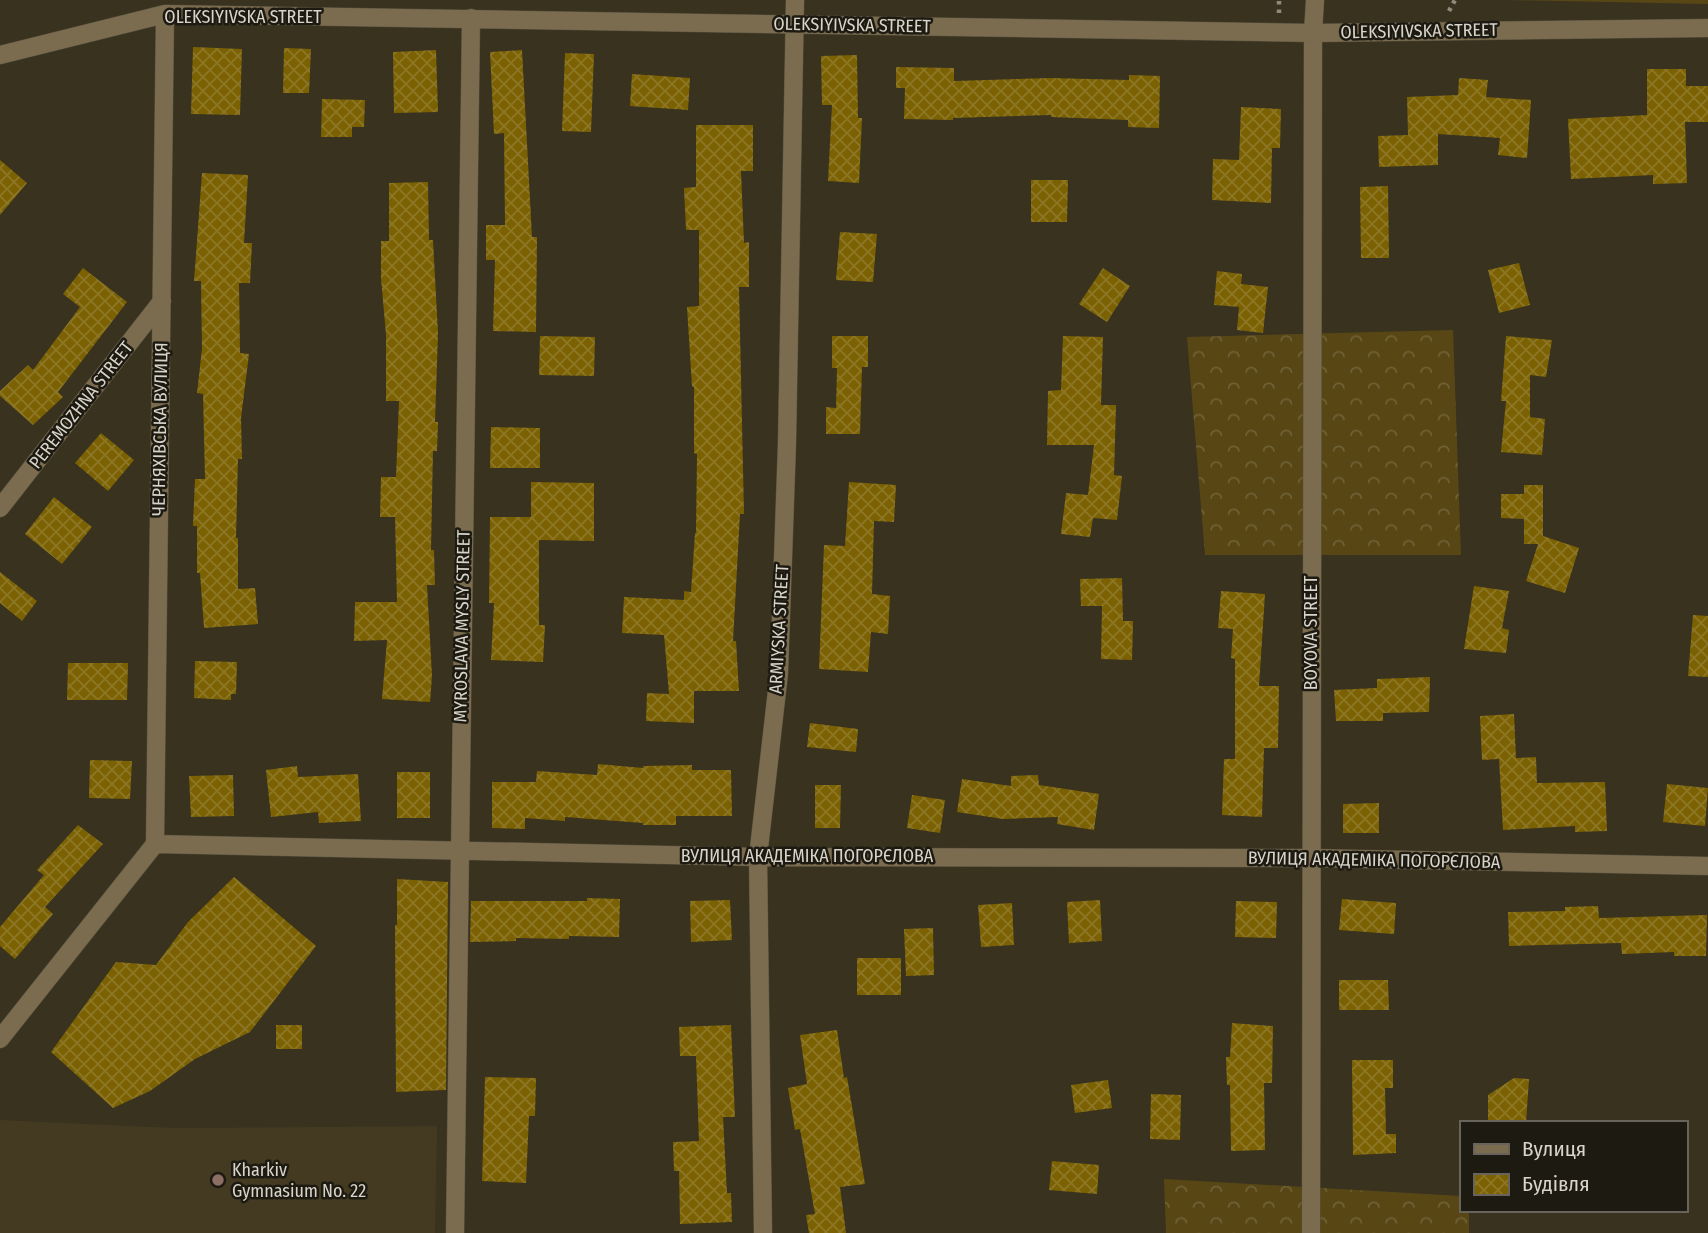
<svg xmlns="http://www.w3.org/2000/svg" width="1708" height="1233" font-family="'Fira Sans Condensed',sans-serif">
  <defs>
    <pattern id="forest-crowns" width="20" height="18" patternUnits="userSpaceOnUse" patternTransform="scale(1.75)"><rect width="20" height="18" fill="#584715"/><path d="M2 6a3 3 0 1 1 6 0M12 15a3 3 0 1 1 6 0" fill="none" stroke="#6f6136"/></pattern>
    <pattern id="building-cross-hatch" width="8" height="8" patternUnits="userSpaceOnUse" patternTransform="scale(1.75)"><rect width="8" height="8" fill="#7b6102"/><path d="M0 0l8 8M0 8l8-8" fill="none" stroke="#8d7726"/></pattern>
  </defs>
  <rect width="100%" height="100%" fill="#38321f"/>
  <!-- built -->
  <path fill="#433a21" d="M0 1120 175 1128 437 1126 435 1233H0Z"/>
  <!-- forest -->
  <path fill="url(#forest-crowns)" d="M1505 0H1708V4Z
    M1453 330 1461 555H1205L1187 337Z
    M1164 1179 1461 1196V1210H1469V1233H1166Z"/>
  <!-- building -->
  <path fill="url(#building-cross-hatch)" d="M193 47 242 49 240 115 191 114Z
    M284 48 311 49 309 93H283Z
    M436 50 438 112 394 113 393 52Z
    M522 50 532 237H537L536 332 493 331 495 260H486V225H505L504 133 494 134 490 52Z
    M565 53 594 54 591 132 562 131Z
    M857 55 858 118H862L859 183 828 181 832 105H822L821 56Z
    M896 67 954 68V81L1050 78 1129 80V75L1160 76 1159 128 1128 127V120L1051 117V115L953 118V120L904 119 905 88H896Z
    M1647 69H1686V86H1708V122H1685L1687 183 1653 184V175L1571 179 1568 119 1647 115Z
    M632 74 690 78 688 110 630 106Z
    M1459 78 1488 80 1486 97 1531 100 1527 158 1498 155 1500 138 1438 134V165L1379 167 1378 136 1408 135 1407 97 1458 95Z
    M322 99 365 100 364 127H352V137H321Z
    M1241 107 1281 109 1280 148H1272L1271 203 1212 200 1213 159 1239 160Z
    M696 125H753V171H741L744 243 749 242V287H739L744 514H740L733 641H736L739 691H694V723L646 721 647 693 669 694 664 635 622 633 624 597 684 600V591L691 592 695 533H696L697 454 694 453V387L692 386 687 307 699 306V230H686L684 188 696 187Z
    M0 160 27 183 0 215Z
    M202 173 248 175 244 243H252L250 283H239L240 353 249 354 241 418 242 459H238L236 538H238V589L255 588 258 624 204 628 200 573H197V526H193L195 479H205L203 394 197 393 202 349 201 281H194Z
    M1031 180H1068L1067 222H1031Z
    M428 182 429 240H433L438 333 435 422H438L437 451H433L431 550H434L435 585H427L432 676 430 702 382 699 387 640 354 641 355 602H397L395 517H380L381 477H396L399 401H386V335L381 278V241H389V183Z
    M1388 186 1389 258H1361L1360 187Z
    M840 232 877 234 873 282 836 280Z
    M1519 263 1530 305 1499 313 1488 270Z
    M83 268 127 302 58 392 63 397 33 425 0 396V391L28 365 33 370 80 307 63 294Z
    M1103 268 1130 286 1107 322 1079 304Z
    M1217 271 1242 274 1241 284 1268 287 1263 333 1237 330 1239 307 1214 305Z
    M540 336 595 337 594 376 539 375Z
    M832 336H868V367H862L860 434H826V407L836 408 837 368H832Z
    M1063 336 1103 337 1101 405H1116L1114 475 1122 476 1117 520 1093 518 1090 537 1061 534 1066 493 1088 495 1094 445H1047L1048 391 1061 390Z
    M1506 336 1552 340 1546 377 1530 375V417L1545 419 1542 455 1501 452 1506 401H1501Z
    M491 427 540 428V468H490Z
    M101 433 134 460 108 491 75 463Z
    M531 482 594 483V541L539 540V625H545L543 662 491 660 494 603H489L490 517H531Z
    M849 482 896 485 894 522 874 521 872 594 890 596 888 634 871 632 868 672 819 669 824 545 845 546Z
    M1524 485H1543V536L1579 548 1565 593 1526 581 1538 544H1524V519L1501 518V494H1524Z
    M54 497 92 527 62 564 25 534Z
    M0 572 37 601 22 621 0 603Z
    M1122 578 1123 621H1133L1132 660 1101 659 1102 606H1081L1080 579Z
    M1474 586 1509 591 1502 628 1509 630 1506 653 1464 649Z
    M1221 591 1265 594 1259 686H1279L1278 748H1264L1262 817 1222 815 1224 759H1235V659L1231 658 1233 629 1218 628Z
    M1693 615 1708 616V677L1688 676Z
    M195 661 237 662 236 694H231V700L194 698Z
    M68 663H128L127 700H67Z
    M1430 677 1429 712 1383 713V721H1336L1334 690 1377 688V679Z
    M1514 714 1516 758 1482 760 1480 716Z
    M810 723 858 729 856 752 807 747Z
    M1536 757 1537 783 1605 782 1607 831 1575 832V826L1503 830 1499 759Z
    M90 760 132 761 130 799 89 798Z
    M598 764 643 768V766L692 765V770H731L732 816H676V825H643V823L565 817V821L525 818V829L492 828V782H536L537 771 597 775Z
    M297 766 298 777 358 774 361 821 319 823 318 812 271 817 266 770Z
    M397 772H430V818H397Z
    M233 775 234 816 191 817 189 776Z
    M1038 775 1039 785 1099 794 1094 830 1057 824 1058 817 1003 819 957 812 962 779 1011 786V776Z
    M1667 784 1708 788 1705 826 1663 822Z
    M815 785H841L840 828H815Z
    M912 795 945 800 940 833 907 828Z
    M1379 803V833H1343V804Z
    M78 825 103 844 45 907 53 914 15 959 0 946V927L44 875 37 870Z
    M234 877 316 946 250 1032 195 1059 150 1091 113 1108 51 1052 116 962 156 965 188 922Z
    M397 879 448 882 446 1090 396 1092 395 925H397Z
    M587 898 620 899 619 937 569 936V939L516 938V941L470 942 471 901H587Z
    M1342 899 1396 903 1394 934 1339 930Z
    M730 900 732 940 691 942 690 901Z
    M1100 900 1102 941 1069 943 1067 902Z
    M1236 901 1277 902 1276 938 1235 937Z
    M1012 903 1014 945 981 947 978 905Z
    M1598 906 1599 918 1707 915 1706 956H1674V952L1622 954 1621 943 1509 946 1508 912 1565 911V907Z
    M933 928 934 975 906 976 904 929Z
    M857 958H901V995H857Z
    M1339 980H1388L1389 1010H1339Z
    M1232 1023 1273 1026 1272 1083H1264L1265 1150 1231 1151 1230 1085H1227L1226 1057H1230Z
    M276 1025H302V1049H276Z
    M731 1025 735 1117H723L727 1193H731L732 1222 680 1224 679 1171H674L673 1142 699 1141 696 1056H680L679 1027Z
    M837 1030 844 1078 847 1077 865 1184 840 1187 846 1233H809L806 1215 815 1214 800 1129 795 1130 788 1088 807 1084 800 1035Z
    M1352 1060H1393V1088H1385L1386 1134H1396V1153L1353 1155Z
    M485 1077 536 1078 535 1116H529L526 1183 482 1181Z
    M1514 1078 1529 1079 1526 1123H1488V1095Z
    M1108 1080 1112 1108 1075 1113 1071 1085Z
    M1151 1094 1181 1095 1180 1140 1150 1139Z
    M1052 1161 1099 1165 1097 1194 1049 1190Z"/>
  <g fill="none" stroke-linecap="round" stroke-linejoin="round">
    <!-- minor casing -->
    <g stroke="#554f3e" stroke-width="19">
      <path id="minor" d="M0 55 165 14 1313 33 1708 28
        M0 508 162 301
        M155 844 165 14
        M0 1039 155 844 758 857 1310 858 1708 866
        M455 1233 471 18
        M763 1233 758 857 779 673 787 443 795 0
        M1311 1233 1313 33 1315 0"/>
    </g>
    <!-- path -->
    <path stroke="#8f8a7c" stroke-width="4.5" stroke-dasharray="3.5 5" stroke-linecap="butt" d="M1449 11 1455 0
      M1279 13V0"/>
    <!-- minor -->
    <use href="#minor" stroke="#7b6c4f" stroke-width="18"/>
  </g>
  <!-- markers -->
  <circle fill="#8d6e63" stroke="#1d1a12" stroke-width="2.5" cx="218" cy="1180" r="7"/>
  <g text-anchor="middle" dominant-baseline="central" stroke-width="5" stroke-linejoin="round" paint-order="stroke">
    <!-- street labels -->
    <g font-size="18" fill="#d8d4c9" stroke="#1d1a12">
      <text x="243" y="17">OLEKSIYIVSKA STREET</text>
      <text transform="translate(852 25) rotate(1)">OLEKSIYIVSKA STREET</text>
      <text transform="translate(1419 31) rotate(-1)">OLEKSIYIVSKA STREET</text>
      <text transform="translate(81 405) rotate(-52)">PEREMOZHNA STREET</text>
      <text transform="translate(160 429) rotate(-89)">ЧЕРНЯХІВСЬКА ВУЛИЦЯ</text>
      <text transform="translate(462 626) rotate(-89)">MYROSLAVA MYSLY STREET</text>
      <text transform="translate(779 629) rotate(-87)">ARMIYSKA STREET</text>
      <text transform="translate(1311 633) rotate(-90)">BOYOVA STREET</text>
      <text x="807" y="856">ВУЛИЦЯ АКАДЕМІКА ПОГОРЄЛОВА</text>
      <text transform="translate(1374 860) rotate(1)">ВУЛИЦЯ АКАДЕМІКА ПОГОРЄЛОВА</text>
    </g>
    <!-- poi labels -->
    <g font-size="18" fill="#d8d4c9" stroke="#1d1a12" text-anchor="start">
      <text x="232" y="1170">Kharkiv<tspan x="232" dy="21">Gymnasium No. 22</tspan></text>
    </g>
  </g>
  <!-- legend -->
  <rect x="1460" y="1121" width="228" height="91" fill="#1d1a12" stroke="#68645b" stroke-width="2"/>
  <rect x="1474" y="1144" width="35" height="10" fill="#7b6c4f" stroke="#68645b" stroke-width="2"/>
  <text x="1522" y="1156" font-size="21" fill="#d8d4c9">Вулиця</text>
  <rect x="1474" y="1174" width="35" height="21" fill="url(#building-cross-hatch)" stroke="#68645b" stroke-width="2"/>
  <text x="1522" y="1191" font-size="21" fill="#d8d4c9">Будівля</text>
</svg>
